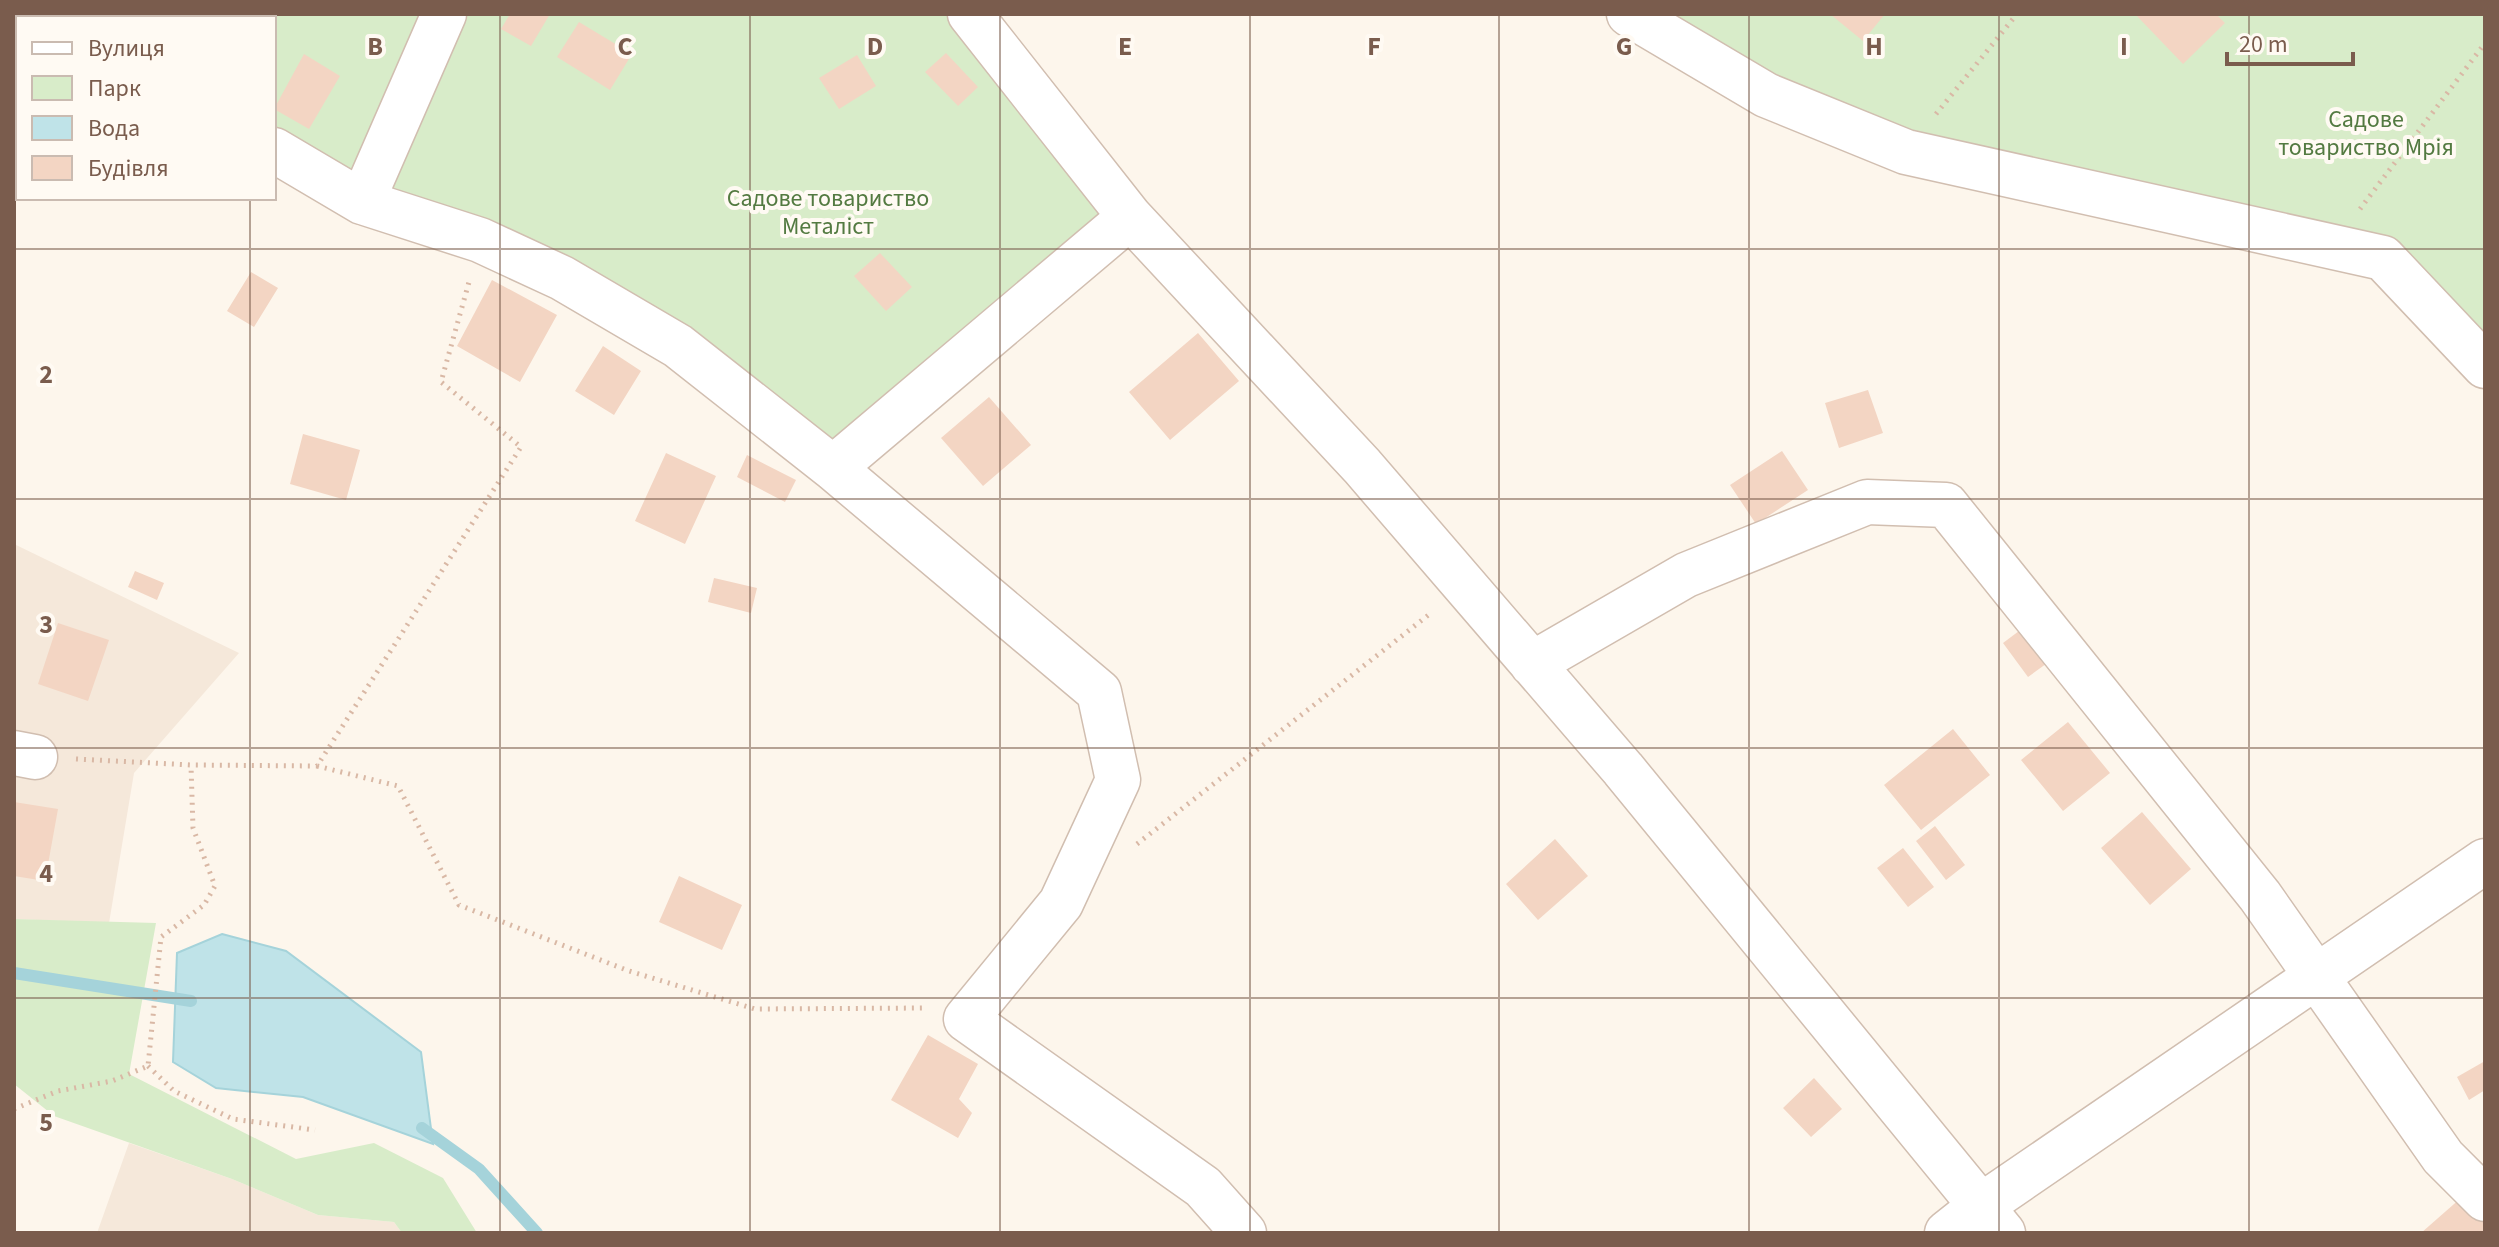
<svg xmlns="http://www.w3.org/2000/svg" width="2499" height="1247" font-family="'Source Sans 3',sans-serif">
  <rect width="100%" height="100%" fill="#fdf6ec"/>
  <!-- residential -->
  <path fill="#f5e8da" d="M14 544 239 653 134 773 109 923 14 919Z
    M129 1143 232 1179 318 1215 394 1222 402 1233H97Z"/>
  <!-- green -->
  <path fill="#d8ecc9" d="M14 14H970L1130 217 833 468 678 346 274 150V18H18Z
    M1634 14H2485V366L2383 258 1906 152Z
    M14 919 156 923 129 1074 296 1159 374 1143 443 1178 477 1233H402L394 1222 318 1215 232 1179 54 1116 14 1084Z"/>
  <!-- water -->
  <path fill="#bfe3e8" stroke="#a5d3da" stroke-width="2" d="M222 934 286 951 421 1052 433 1144 303 1097 216 1088 173 1062 177 953Z"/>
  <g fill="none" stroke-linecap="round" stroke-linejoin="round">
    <!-- stream -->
    <path stroke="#a5d3da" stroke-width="12" d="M14 973 191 1001
      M422 1128 479 1169 537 1233"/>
  </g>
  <!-- building -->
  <path fill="#f3d5c3" d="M149 14H192L198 18H147Z
    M510 14H550L531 46 501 29Z
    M1830 14H1885L1863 41Z
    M2135 14H2216L2225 23 2183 64Z
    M579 22 632 54 610 90 557 57Z
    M946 53 978 87 958 106 925 72Z
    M304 54 340 76 309 129 274 109Z
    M857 55 876 86 839 109 819 78Z
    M880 253 912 287 886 311 854 276Z
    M251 272 278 288 254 327 227 311Z
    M492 280 557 315 520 382 457 346Z
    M1198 333 1239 381 1170 440 1129 392Z
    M603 346 641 371 614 415 575 391Z
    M1868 390 1883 433 1839 448 1825 403Z
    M989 397 1031 445 983 486 941 438Z
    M303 434 360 450 346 500 290 484Z
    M1782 451 1808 490 1756 524 1730 485Z
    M666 453 716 476 685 544 635 521Z
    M747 455 796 480 785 502 737 477Z
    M135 571 164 583 157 600 128 587Z
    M714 578 757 588 751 613 708 602Z
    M2031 622 2057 656 2028 677 2003 643Z
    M58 623 109 640 88 701 38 684Z
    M2068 722 2110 773 2063 811 2021 760Z
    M1953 729 1990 775 1921 830 1884 785Z
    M14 802 58 809 45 881 14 876Z
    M2142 812 2191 869 2150 905 2101 848Z
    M1935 826 1965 865 1946 880 1916 841Z
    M1555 839 1588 876 1538 920 1506 884Z
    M1903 848 1934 887 1908 907 1877 868Z
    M679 876 742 905 722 950 659 922Z
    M928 1035 978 1064 959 1099 972 1113 958 1138 891 1100Z
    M2485 1061V1090L2469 1100 2457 1077Z
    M1814 1078 1842 1109 1811 1137 1783 1108Z
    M2462 1197 2485 1223V1233H2421Z"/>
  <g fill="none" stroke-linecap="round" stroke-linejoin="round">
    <!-- minor casing -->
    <g stroke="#d1beb0" stroke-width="47">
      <path id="minor" d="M970 14 1130 217 1362 466 1623 769 2003 1233
        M1629 14 1766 95 1906 152 2383 258 2485 366
        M14 25 18 27
        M274 150 362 202 480 240 562 278 678 346 833 468 1099 692 1118 780 1061 903 966 1019 1203 1187 1244 1233
        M362 202 444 14
        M833 468 1130 217
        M1532 664 1686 575 1867 502 1946 505 2260 896 2443 1157 2485 1199
        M14 753 35 757
        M1947 1233 1981 1206 2485 861"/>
    </g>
    <!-- path -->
    <path stroke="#d9b8a5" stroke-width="5" stroke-dasharray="2 6" stroke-linecap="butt" d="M1936 114 2017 14
      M2360 209 2485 43
      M76 759 191 765 317 766 521 447 441 382 469 282
      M317 766 398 786 459 905 629 971 755 1009 927 1008
      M1137 844 1431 613
      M148 1066 174 1091 233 1119 315 1130
      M14 1109 58 1091 112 1081 148 1066 161 937 204 905 215 886 193 828 191 766"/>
    <!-- minor -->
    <use href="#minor" stroke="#fff" stroke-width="44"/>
  </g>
  <!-- grid -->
  <path fill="none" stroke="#7a5c4d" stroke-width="2" stroke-opacity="0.55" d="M250 14V18M500 14V1233M750 14V1233M1000 14V1233M1250 14V1233M1499 14V1233M1749 14V1233M1999 14V1233M2249 14V1233M250 198V1233M14 249H2485M14 499H2485M14 748H2485M14 998H2485"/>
  <g text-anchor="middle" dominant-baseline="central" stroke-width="8" stroke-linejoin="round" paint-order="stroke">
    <!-- park labels -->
    <g font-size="24" fill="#537a41" stroke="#fffaf3">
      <text x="2366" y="119">Садове<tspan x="2366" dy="28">товариство Мрія</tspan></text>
      <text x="828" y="198">Садове товариство<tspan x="828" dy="28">Металіст</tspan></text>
    </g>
  </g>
  <g font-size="26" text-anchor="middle" font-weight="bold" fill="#7a5c4d" stroke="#fffaf3" stroke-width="8" stroke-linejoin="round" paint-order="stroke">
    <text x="375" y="55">B</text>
    <text x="625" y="55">C</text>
    <text x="875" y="55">D</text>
    <text x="1125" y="55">E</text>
    <text x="1374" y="55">F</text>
    <text x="1624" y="55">G</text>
    <text x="1874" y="55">H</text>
    <text x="2124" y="55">I</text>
    <text x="46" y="383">2</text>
    <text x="46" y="633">3</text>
    <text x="46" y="882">4</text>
    <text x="46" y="1131">5</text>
  </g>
  <!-- border -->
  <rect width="2499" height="1247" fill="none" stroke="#7a5c4d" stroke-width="32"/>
  <!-- legend -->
  <rect x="16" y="16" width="260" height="184" fill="#fffaf3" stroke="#cabbb1" stroke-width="2"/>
  <rect x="32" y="42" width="40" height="12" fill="#ffffff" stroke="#cabbb1" stroke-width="2"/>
  <text x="88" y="56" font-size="24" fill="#7a5c4d">Вулиця</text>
  <rect x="32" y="76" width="40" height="24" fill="#d8ecc9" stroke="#cabbb1" stroke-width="2"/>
  <text x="88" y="96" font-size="24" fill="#7a5c4d">Парк</text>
  <rect x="32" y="116" width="40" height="24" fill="#bfe3e8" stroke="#cabbb1" stroke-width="2"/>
  <text x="88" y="136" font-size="24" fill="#7a5c4d">Вода</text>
  <rect x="32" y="156" width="40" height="24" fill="#f3d5c3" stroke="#cabbb1" stroke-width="2"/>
  <text x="88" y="176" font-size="24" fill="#7a5c4d">Будівля</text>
  <!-- scale -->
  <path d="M2227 52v12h126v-12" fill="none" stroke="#7a5c4d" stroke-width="4"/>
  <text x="2239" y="52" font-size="24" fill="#7a5c4d" stroke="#fffaf3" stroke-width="6" paint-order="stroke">20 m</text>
</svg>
